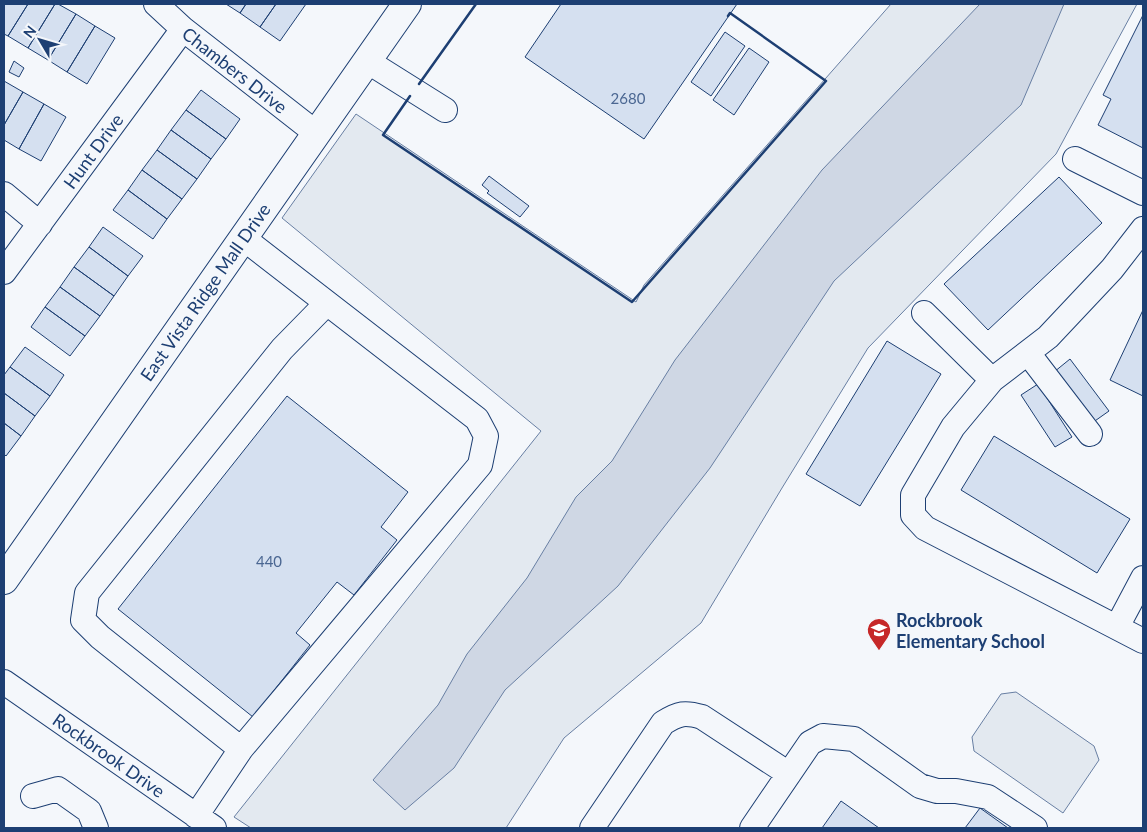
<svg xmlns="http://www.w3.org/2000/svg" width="1147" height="832" font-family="Lato,sans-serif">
  <rect width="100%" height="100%" fill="#f4f7fb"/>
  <!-- green -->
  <path fill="#e3e9f0" stroke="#687fa3" d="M891 4H1137L1056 154 868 348 782 488 701 623 564 738 506 828H251L234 817 541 431 282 218 356 114 636 302 644 285Z
    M1016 692 1094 746 1099 760 1063 813 974 751 972 737 1001 694Z"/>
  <!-- water -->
  <path fill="#cfd7e4" stroke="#687fa3" d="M980 4H1064L1021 105 834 281 710 468 618 586 505 690 454 768 405 810 373 780 438 705 467 654 527 578 576 497 612 461 675 360 822 170Z"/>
  <!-- building -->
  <path fill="#d5e0f0" stroke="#1d3f73" d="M4 4H28L8 36 4 34Z
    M28 4H55L28 48 8 36Z
    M55 4H58L76 14 48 60 28 48Z
    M226 4H246L240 13Z
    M246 4H276L260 27 240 13Z
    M276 4H306L280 41 260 27Z
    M561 4H737L644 139 525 57Z
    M76 14 95 26 67 72 48 60Z
    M1143 15V148L1098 125 1111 99 1103 95Z
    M95 26 115 38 87 84 67 72Z
    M725 32 745 46 711 96 691 82Z
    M749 48 769 62 734 115 713 100Z
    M14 61 24 68 19 77 9 72Z
    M4 81 23 92 4 125Z
    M201 90 240 119 226 139 186 110Z
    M23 92 44 104 19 149 4 140V125Z
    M44 104 66 117 41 161 19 149Z
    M186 110 226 139 211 159 171 130Z
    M171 130 211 159 197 179 157 150Z
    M157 150 197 179 182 199 142 170Z
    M142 170 182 199 167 219 128 190Z
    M489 176 529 206 520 217 487 193 489 191 482 185Z
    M1059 177 1102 223 988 330 944 284Z
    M128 190 167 219 153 239 113 210Z
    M103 227 143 256 128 276 89 247Z
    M89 247 128 276 114 296 74 267Z
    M74 267 114 296 100 316 60 287Z
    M60 287 100 316 85 336 45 307Z
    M45 307 85 336 70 356 31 327Z
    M1143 310V396L1110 380Z
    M887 341 941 374 860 506 806 474Z
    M25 347 64 375 50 396 10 367Z
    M1070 359 1109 411 1092 423 1054 372Z
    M10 367 50 396 35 416 4 393V375Z
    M1038 384 1072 437 1055 447 1021 395Z
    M4 393 35 416 21 436 4 423Z
    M287 396 408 492 381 527 397 540 354 595 337 582 296 633 310 645 253 717 118 609Z
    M4 423 21 436 6 456 4 454Z
    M994 436 1130 519 1097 573 961 490Z
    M841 801 879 828H822Z
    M980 808 1008 828H965Z"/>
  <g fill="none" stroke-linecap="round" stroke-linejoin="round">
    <!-- minor casing -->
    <g stroke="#1d3f73" stroke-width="26">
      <path id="minor" d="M156 4 183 29 316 133
        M367 61 445 110
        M1075 159 1143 193
        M4 194 40 224
        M1143 229 1112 269 1048 337 992 380 953 427 913 495V515L925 528 1143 641
        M4 272 183 29
        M924 313 992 380
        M1028 353 1090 434
        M1117 627 1143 578
        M4 682 214 828
        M241 749 100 637 83 620 87 593 282 349 327 303
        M33 796 58 789 89 811 96 828
        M196 816 241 749 480 465 486 436 477 419 243 238
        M592 828 663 723C679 713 685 712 702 717L789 774
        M752 828 810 743 823 736 854 739 920 786 937 791H956L988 797 1035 828"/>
    </g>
    <!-- major casing -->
    <g stroke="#1d3f73" stroke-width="30">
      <path id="major" d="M4 580 407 4"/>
    </g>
    <!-- minor -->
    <use href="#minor" stroke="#f4f7fb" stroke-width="24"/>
    <!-- major -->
    <use href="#major" stroke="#f4f7fb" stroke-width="28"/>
    <!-- wall -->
    <path stroke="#1d3f73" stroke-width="2.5" d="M419 84 476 4
      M410 96 383 135 632 302 826 81 730 13 728 16"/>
  </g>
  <!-- icons -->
  <defs>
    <g id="school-pin" transform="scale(1.25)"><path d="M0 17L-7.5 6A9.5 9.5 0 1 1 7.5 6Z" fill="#c62828" stroke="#f4f7fb"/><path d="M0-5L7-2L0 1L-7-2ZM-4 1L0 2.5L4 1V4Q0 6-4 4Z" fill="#fff"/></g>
  </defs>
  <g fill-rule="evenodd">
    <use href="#school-pin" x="879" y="630"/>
  </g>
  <g text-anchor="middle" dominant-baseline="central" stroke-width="4" stroke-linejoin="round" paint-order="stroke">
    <!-- number labels -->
    <g font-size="15" fill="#4b6792">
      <text x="628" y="98">2680</text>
      <text x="269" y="561">440</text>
    </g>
    <!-- street labels -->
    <g font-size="18" fill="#1d3f73" stroke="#f4f7fb">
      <text transform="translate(235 70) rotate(38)">Chambers Drive</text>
      <text transform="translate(93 151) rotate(-54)">Hunt Drive</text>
      <text transform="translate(205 292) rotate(-55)">East Vista Ridge Mall Drive</text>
      <text transform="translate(109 755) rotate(35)">Rockbrook Drive</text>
    </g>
    <!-- poi labels -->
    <g font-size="18" font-weight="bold" fill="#1d3f73" stroke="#f4f7fb" text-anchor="start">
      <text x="896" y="620">Rockbrook<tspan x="896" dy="21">Elementary School</tspan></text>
    </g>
  </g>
  <!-- border -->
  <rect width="1147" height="832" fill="none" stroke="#1d3f73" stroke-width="10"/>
  <!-- north arrow -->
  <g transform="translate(40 40) rotate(308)" stroke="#f4f7fb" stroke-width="4" paint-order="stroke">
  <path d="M0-4L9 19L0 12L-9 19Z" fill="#1d3f73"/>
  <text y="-8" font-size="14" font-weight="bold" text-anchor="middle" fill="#1d3f73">N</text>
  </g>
</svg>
